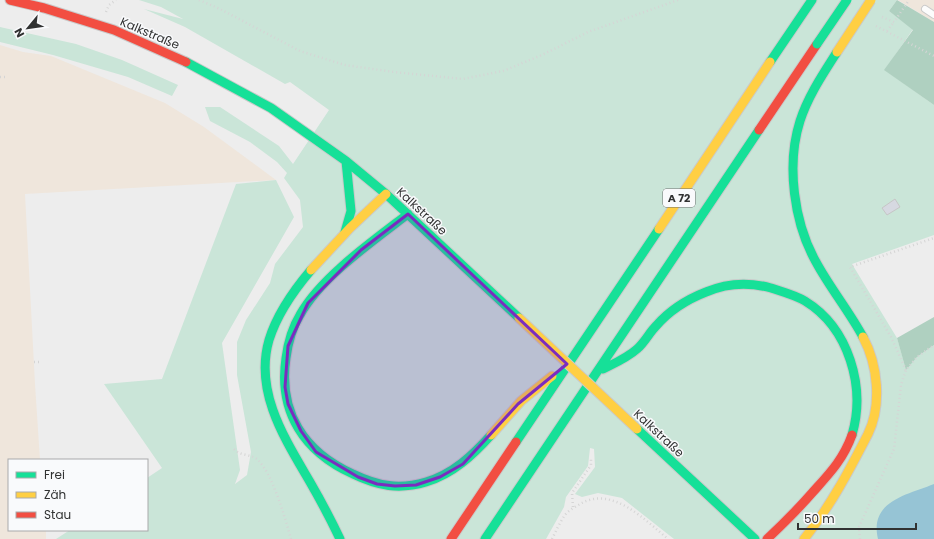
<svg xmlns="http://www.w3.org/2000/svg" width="934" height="539" font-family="Poppins,sans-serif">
  <rect width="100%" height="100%" fill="#ededed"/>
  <!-- industrial -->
  <path fill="#efe6dc" d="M898 0H934V22Z
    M0 45 23 52 51 56 165 103 204 127 276 180 25 194 35 384 40 460H9V530H46V539H0Z"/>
  <!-- green -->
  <path fill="#cae5d8" d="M139 0H897L889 11 913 29 885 70 934 105V235L852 264 897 338 906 369 917 357 934 345V539H674L622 498 598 493 582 497 575 494 595 467 594 449 590 448 588 466 566 497 564 507 546 539H56L70 530H147V478L162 468 104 384 162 379 236 184 276 180 294 217 222 343 240 470 235 484 247 475 251 452 237 375V342L246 320 270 283 275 264 303 227 300 200 284 178 287 173 277 162 250 142 210 121 205 107H220L279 146 293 164 329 110 290 82 285 84 185 27 144 9 183 19 161 7Z
    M0 27 76 44 122 60 178 85 172 96 128 77 53 55 0 42Z"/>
  <!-- forest -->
  <path fill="#afd0c0" d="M897 0 934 22V105L884 70 913 30 889 11Z
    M934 317V345L917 357 906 370 897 338Z"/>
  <!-- water -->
  <path fill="#96c4d5" d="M934 484V539H878C869 501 907 495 934 484Z"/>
  <!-- building -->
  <path fill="#d6d9e1" stroke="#c6c6c6" d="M895 199 900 207 887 215 882 208Z"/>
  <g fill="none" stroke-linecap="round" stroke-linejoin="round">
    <!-- lane casing -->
    <g stroke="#cacaca" stroke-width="8">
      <path id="lane" d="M925 9 934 15"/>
    </g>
    <!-- fast casing -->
    <g stroke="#cacaca" stroke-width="11">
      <path id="fast" d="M837 52C823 74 808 96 800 121 786 165 794 223 816 262 830 288 849 311 863 337
        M186 62 271 108 346 161 386 194 519 318
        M770 62 812 0
        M408 214C374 240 320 278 300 315 292 328 288 343 286 358 278 412 304 452 353 474 378 486 399 490 426 482 453 474 473 455 491 435
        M345 232 351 211 346 161
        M311 270C294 290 277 314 269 340 254 392 285 439 310 482 321 501 331 520 340 539
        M603 369C615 363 627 358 637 349 645 342 649 333 656 326 669 311 688 299 706 292 727 283 749 282 771 288 783 292 795 295 805 301 849 328 866 387 852 435
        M637 429 755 539
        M516 442 659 229
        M485 539 759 130"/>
    </g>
    <!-- slow casing -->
    <g stroke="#cacaca" stroke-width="11">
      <path id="slow" d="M659 229 770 62
        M311 270 350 228 386 194
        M491 435 521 401 552 376
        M804 539C830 507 849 471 868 434 882 405 878 365 863 337"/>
    </g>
    <!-- jam casing -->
    <g stroke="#cacaca" stroke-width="11">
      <path id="jam" d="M10 0 44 8 114 30 186 62
        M759 130 817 44
        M451 539 516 442
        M767 539C783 524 798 509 812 493 829 474 843 460 852 435"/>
    </g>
    <!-- path -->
    <path stroke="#d5d5d5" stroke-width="2.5" stroke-dasharray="1 3" stroke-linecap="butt" d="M199 0 220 9 300 51 345 65 394 72 463 79 503 71 542 55 588 32 678 0
      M106 12 109 5 116 0
      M882 17 894 22 909 0
      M876 26 934 56
      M887 31 894 22
      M0 77H6
      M34 362H39
      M906 370 891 337 850 267 934 238
      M234 449C240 456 250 454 257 459 273 474 285 518 291 539
      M573 507 572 493 591 465V458
      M552 539C556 531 560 522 565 515 569 510 575 507 580 504 612 485 645 520 668 539
      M860 539 859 527 894 449 901 385 906 370 917 357 934 345"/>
    <!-- lane -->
    <use href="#lane" stroke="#fcfcfc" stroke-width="6"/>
    <!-- fast -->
    <use href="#fast" stroke="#16e098" stroke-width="9"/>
    <!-- slow -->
    <use href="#slow" stroke="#ffcf43" stroke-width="9"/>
    <!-- jam -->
    <use href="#jam" stroke="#f24e42" stroke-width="9"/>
    <!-- fast-bridge casing -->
    <g stroke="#cacaca" stroke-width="11" stroke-linecap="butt">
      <path id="fast-bridge" d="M817 44 847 0"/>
    </g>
    <!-- slow-bridge casing -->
    <g stroke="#cacaca" stroke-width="11" stroke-linecap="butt">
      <path id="slow-bridge" d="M837 52 871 0
        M519 318 637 429"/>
    </g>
    <!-- fast-bridge -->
    <use href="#fast-bridge" stroke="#16e098" stroke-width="9"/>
    <!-- slow-bridge -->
    <use href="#slow-bridge" stroke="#ffcf43" stroke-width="9"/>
  </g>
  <!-- marked area -->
  <path fill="#7b2cbf" fill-opacity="0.2" stroke="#7b2cbf" stroke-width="3" stroke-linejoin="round" d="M408 214 567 364 518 404 463 464 440 477 416 485 395 486 377 484 358 477 316 452 301 431 288 404 285 387 288 346 308 303 361 250Z"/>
  <g text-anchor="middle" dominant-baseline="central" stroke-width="3" stroke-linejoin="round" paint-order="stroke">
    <!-- shield labels -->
    <rect fill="#f9fafc" stroke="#6d6e6f" stroke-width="1" x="663" y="189" width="32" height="18" rx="3"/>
    <g font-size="11" font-weight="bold" fill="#313232">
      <text x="679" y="198">A 72</text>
    </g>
    <!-- street labels -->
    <g font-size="12" fill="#313232" stroke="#f9fafc">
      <text transform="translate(150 33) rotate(23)">Kalkstraße</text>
      <text transform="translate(422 211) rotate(43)">Kalkstraße</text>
      <text transform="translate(659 433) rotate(43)">Kalkstraße</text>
    </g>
  </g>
  <!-- legend -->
  <rect x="8" y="459" width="140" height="72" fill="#f9fafc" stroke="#a9aaab"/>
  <rect x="16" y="472" width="20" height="6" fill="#16e098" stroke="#a9aaab"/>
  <text x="44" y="479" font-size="12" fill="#313232">Frei</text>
  <rect x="16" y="492" width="20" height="6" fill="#ffcf43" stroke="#a9aaab"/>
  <text x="44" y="499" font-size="12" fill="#313232">Zäh</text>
  <rect x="16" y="512" width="20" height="6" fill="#f24e42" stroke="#a9aaab"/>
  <text x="44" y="519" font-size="12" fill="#313232">Stau</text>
  <!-- north arrow -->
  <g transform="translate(28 28) rotate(241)" stroke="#f9fafc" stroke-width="3" paint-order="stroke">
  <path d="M0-3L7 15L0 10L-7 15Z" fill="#313232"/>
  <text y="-6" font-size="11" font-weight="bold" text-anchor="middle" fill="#313232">N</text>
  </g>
  <!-- scale -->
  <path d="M798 523v6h118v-6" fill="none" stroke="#313232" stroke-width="2"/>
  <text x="804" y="523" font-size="12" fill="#313232" stroke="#f9fafc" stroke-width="3" paint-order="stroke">50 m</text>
</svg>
